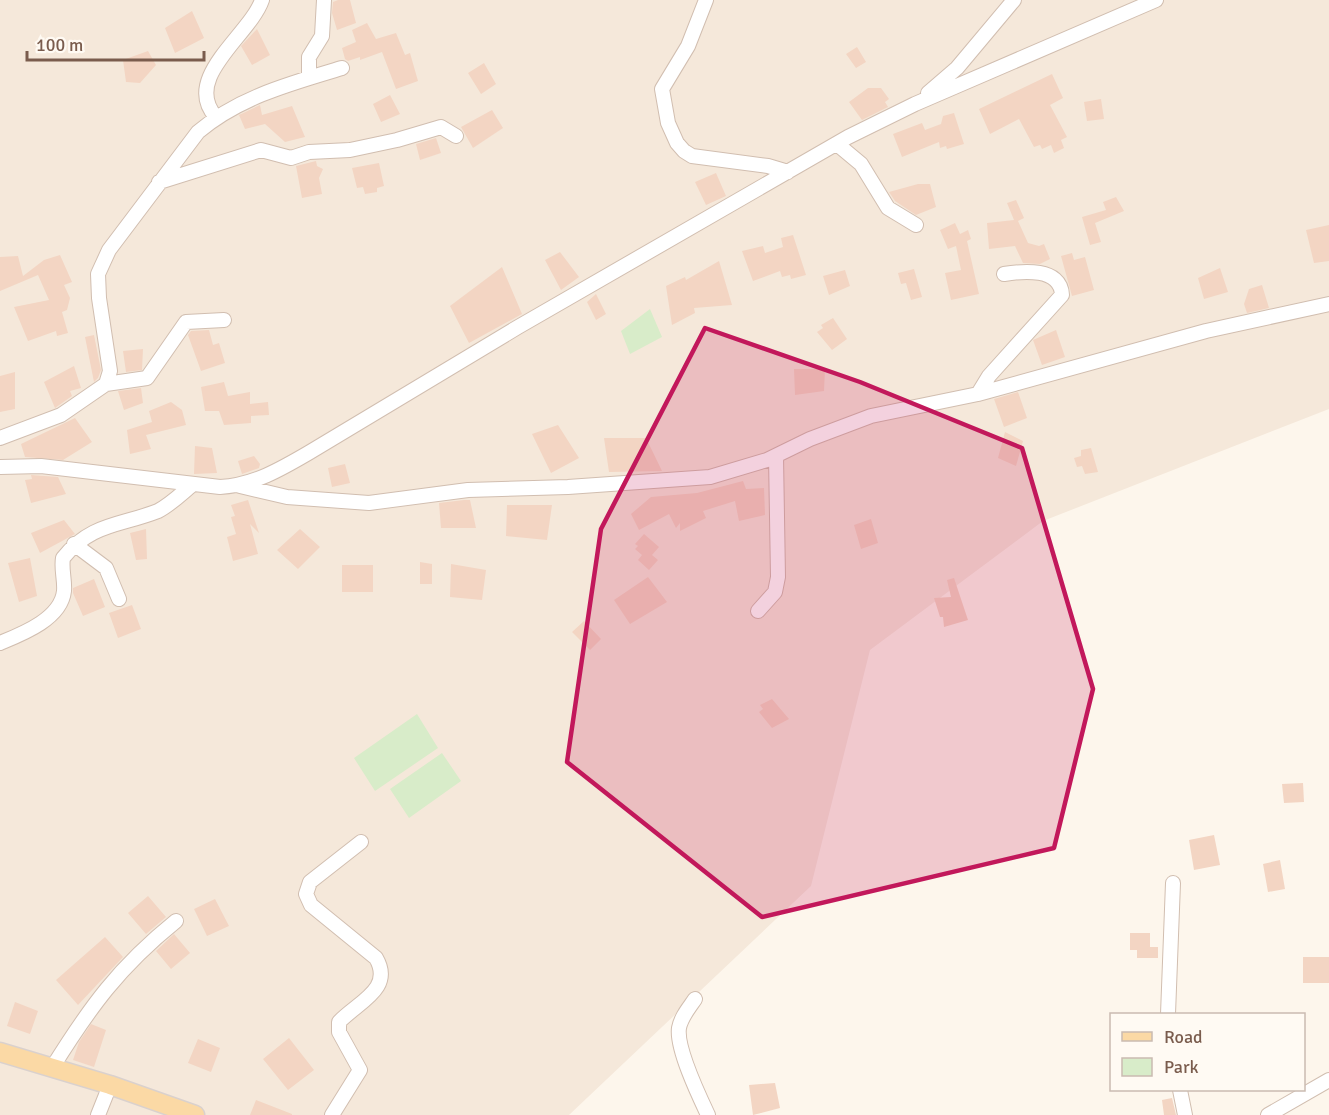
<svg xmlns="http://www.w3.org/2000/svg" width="1329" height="1115" font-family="Signika,sans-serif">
  <rect width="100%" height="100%" fill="#fdf6ec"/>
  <!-- residential -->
  <path fill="#f5e8da" d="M0 0H1329V409L1043 521 870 650 811 886 569 1115H0Z"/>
  <!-- green -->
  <path fill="#d8ecc9" d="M650 309 662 337 630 354 621 331Z
    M417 714 438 748 375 791 354 758Z
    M442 753 461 781 409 818 390 789Z"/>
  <!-- building -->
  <path fill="#f3d5c3" d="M338 0H350L356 23 337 30 332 13 333 2Z
    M192 11 204 38 175 53 165 28Z
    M367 23 376 39 396 33 405 55 410 53 418 81 396 89 382 52 360 60V57L348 61 345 59 342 48 356 42 352 30Z
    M257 29 270 55 252 65 241 46Z
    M857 47 866 62 856 68 846 54Z
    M148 51 156 65 140 83 126 82 123 60Z
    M484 63 496 84 481 94 468 73Z
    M1052 74 1063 98 1050 105 1067 137 1061 140 1064 148 1054 153 1051 145 1042 149 1040 145 1034 147 1019 119 990 134 979 109Z
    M868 88H881L889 99 885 102 888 107 862 120 849 102Z
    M390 95 400 114 381 122 373 104Z
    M1101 99 1104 119 1087 121 1084 102Z
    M260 105 262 115 292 106 305 137 285 142 265 124 245 129 239 115Z
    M492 110 503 128 473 148 461 127Z
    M954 113 964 144 947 149 946 146 940 148 939 142 902 157 893 134 922 123 925 130 941 124 943 116Z
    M436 138 441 153 420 160 416 144Z
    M316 161 317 166 323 169 319 178 322 194 302 198 296 166Z
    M379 163 384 186 377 188V192L365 194 363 187 357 188 352 168Z
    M716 173 726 196 706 205 695 182Z
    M918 184H930L936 207 916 215 895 201 889 192Z
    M1116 197 1124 211 1095 223 1101 242 1090 245 1082 217 1106 210 1103 202Z
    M1016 200 1024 218 1018 221 1028 243 1039 246 1044 244 1050 259 1040 264 1023 263 1015 246 989 249 987 223 1014 220 1007 203Z
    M955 223 960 234 968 230 971 239 967 241 979 294 951 300 945 273 961 270 956 246 948 249 940 230Z
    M1329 225V261L1314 263 1306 230Z
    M793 235 806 275 791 279 790 275 782 277 780 271 753 281 742 251 763 246 765 253 783 247 781 238Z
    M560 252 579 277 561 290 545 260Z
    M1072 253 1074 260 1085 257 1094 290 1072 296 1061 256Z
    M60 255 72 282 64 285 70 298 67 310 62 312 68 333 57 336 56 331 28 341 14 307 49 300 38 275 0 291V257L18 256 23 276 44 260Z
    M719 261 732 305 694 308 695 313 672 325 666 286 685 277 686 280Z
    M502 267 522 314 469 343 450 306Z
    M1220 268 1228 292 1204 299 1198 278Z
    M914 269 922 297 911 300 906 283 901 284 898 273Z
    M845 270 850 286 829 295 823 276Z
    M1262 285 1269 308 1247 313 1244 304 1249 289Z
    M596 294 606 314 596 320 587 302Z
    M833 318 847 339 832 350 817 332 823 328 821 325Z
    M209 330 213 345 219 343 225 363 201 371 188 335 191 331Z
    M1056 330 1065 357 1042 365 1033 340Z
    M94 335 101 370 98 378 94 382 85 337Z
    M143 349 142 370 126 372 123 351Z
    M74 366 81 388 70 391 72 396 55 408 44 382Z
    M794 369H825L824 391 795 395Z
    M15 372V409L0 412V376Z
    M224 382 228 396 250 392V404L268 402 269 415 251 416V423L224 425 219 411H205L201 387Z
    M141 388 143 403 124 410 118 391Z
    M1018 392 1027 418 1004 427 994 399Z
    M171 402 182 410 186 425 146 435 151 449 130 454 127 430 152 422 149 411Z
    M75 418 92 442 63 460 25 457 21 444Z
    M558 425 579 458 551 473 532 434Z
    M1005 432 1023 441 1016 466 998 458Z
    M604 438H646L662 471 609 472Z
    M195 446 212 448 217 473 194 474Z
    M1091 448 1098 472 1085 474 1082 466 1077 467 1074 458 1081 456V450Z
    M254 456 260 464 259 468 242 474 238 461Z
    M345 464 350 483 332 487 328 468Z
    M31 475 58 477 66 494 31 503 25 480 32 479Z
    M743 481 746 489 764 488 765 515 739 521 735 501 703 511 706 518 680 531V523L676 528 669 514 639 530 631 514 651 497 697 493Z
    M248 500 259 533 250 524 258 554 233 561 227 537 236 534 231 517 235 516 231 505Z
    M464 500H470L476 528H441L439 503Z
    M507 505H552L547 540 506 536Z
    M871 519 878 543 861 549 854 525Z
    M64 520 75 534 40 553 31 533Z
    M146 529 147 559 136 560 130 533Z
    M300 529 320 547 298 569 277 550Z
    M644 534 659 547 652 555 658 560 649 570 638 560 642 555 635 549 638 546 635 544Z
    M30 558 37 596 19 602 8 563Z
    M420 562 432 564V584H420Z
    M451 564 486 570 482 600 450 597Z
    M342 565H373V592H342Z
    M648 577 667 602 630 624 614 600Z
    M954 578 968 620 944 627 943 617H940L934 598 951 597 947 580Z
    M94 579 105 607 83 616 73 593V588Z
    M132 605 141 629 118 638 109 613Z
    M584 621 601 639 590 650 572 632Z
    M772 699 789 719 772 728 759 712 763 709 760 705Z
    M1303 783 1304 802 1284 803 1282 784Z
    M1214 835 1220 865 1194 870 1189 840Z
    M1280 860 1285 889 1268 892 1263 864Z
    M148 896 166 917 146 934 128 913Z
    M215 899 229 926 207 936 194 909Z
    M1130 933H1150V947H1158V958H1137V950H1130Z
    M174 934 190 953 171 969 156 951Z
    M105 937 123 957 78 1005 56 980Z
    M1303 957H1329V983H1303Z
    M15 1002 38 1011 30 1034 7 1026Z
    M91 1024 106 1030 94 1067 73 1060 79 1042Z
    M289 1038 314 1070 288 1090 263 1059Z
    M198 1039 220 1048 211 1072 188 1063Z
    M775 1083 780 1108 753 1115 749 1085Z
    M1172 1098 1176 1115H1164L1162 1100Z
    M256 1100 292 1114V1115H250Z"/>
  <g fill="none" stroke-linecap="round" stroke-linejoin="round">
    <!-- minor casing -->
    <g stroke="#d1beb0" stroke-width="16">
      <path id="minor" d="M706 0 688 46 662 89 668 123 677 143 684 151 692 156 768 166 788 172
        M309 78V57L322 36 324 0
        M928 93 957 68 1014 0
        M216 117C181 78 250 35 262 0
        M837 144 861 164 888 208 916 225
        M159 182 261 150 291 158 309 152 350 150 397 140 441 127 456 136
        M106 384 147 378 186 322 224 320
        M978 394 989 376 1062 295C1061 267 1022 271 1004 274
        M0 438 61 415 106 384 110 371 99 298 98 274 109 250 198 132C239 97 292 83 342 68
        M0 467 41 466 220 487C254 485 281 469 310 452L518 327 848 137 915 104 1156 0
        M240 486 287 497 369 503 468 490 568 487 710 477 767 460 810 439 871 416 978 394 1206 331 1329 304
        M74 544 106 568 119 599
        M758 611 775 592 778 577 776 456
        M0 643C22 634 61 619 64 591 65 580 61 569 63 558 91 523 120 526 158 511 170 505 181 494 192 485
        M695 999C689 1008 681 1017 679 1028 676 1048 699 1096 708 1115
        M1168 1014 1173 883
        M52 1068C90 1007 119 967 176 921
        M1180 1090 1185 1115
        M98 1115 110 1085
        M332 1115 360 1070 339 1032V1022C358 1002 394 989 376 958L311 905 306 894 310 882 361 842
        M1268 1115 1329 1080"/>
    </g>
    <!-- major casing -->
    <g stroke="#dad1cd" stroke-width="21">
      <path id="major" d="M0 1052 110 1085 195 1115"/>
    </g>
    <!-- minor -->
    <use href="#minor" stroke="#fff" stroke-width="14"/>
    <!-- major -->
    <use href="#major" stroke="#fbd9a5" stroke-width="18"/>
  </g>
  <!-- marked area -->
  <path fill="#c2185b" fill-opacity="0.2" stroke="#c2185b" stroke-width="4.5" stroke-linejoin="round" d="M705 328 860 382 1022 448 1093 689 1054 848 762 917 567 762 601 529Z"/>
  <!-- legend -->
  <rect x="1110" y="1013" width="195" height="78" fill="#fffaf3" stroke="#cabbb1" stroke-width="1.5"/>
  <rect x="1122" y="1032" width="30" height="9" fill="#fbd9a5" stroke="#cabbb1" stroke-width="1.5"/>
  <text x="1164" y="1043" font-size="18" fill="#7a5c4d">Road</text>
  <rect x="1122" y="1058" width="30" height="18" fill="#d8ecc9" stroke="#cabbb1" stroke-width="1.5"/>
  <text x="1164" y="1073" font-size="18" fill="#7a5c4d">Park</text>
  <!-- scale -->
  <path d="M27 51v9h177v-9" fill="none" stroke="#7a5c4d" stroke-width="3"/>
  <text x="36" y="51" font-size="18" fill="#7a5c4d" stroke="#fffaf3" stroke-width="4.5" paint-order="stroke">100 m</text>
</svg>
